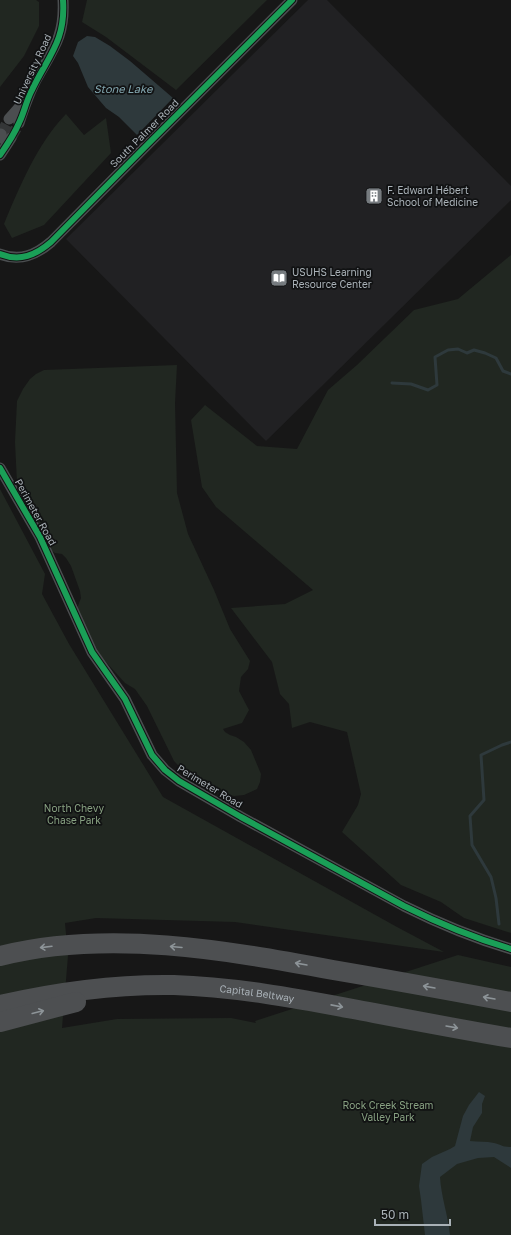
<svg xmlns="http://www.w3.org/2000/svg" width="511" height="1235" font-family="'Golos Text',sans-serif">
  <rect width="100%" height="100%" fill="#171717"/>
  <!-- built -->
  <path fill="#212123" d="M308 0H327L511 186V200L266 441 66 239Z"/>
  <!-- green -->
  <path fill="#212721" d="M0 0H36L39 2V26L24 56 0 87Z
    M87 0H267L176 90 106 37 82 22Z
    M66 114 84 135 106 118 111 153 44 225 12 238 4 224C20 186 37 144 66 114Z
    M511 255V933L464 918 441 902 401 885 342 832 358 805 361 794 347 732 310 722 292 728 289 704 280 694 272 662 231 608 285 604 313 590 216 507 202 487 191 420 205 405 257 446 297 449 328 390 357 365 414 310 458 299Z
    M177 365 175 403 177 493 188 534 214 590 230 629 250 661 248 669 241 677 239 691 249 710 242 723 223 729 225 732 230 735 236 737 244 742 251 750 261 774 260 782 257 789 244 795 234 796 223 793 213 788 182 769 174 761 147 706 135 689 125 683 96 651 76 611 81 598 80 591 71 566 66 558 62 554 55 553 49 549 22 497 17 483 15 442 17 401 23 389 30 379 36 374 44 370Z
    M0 489 45 574 42 594 69 644 163 797 397 927 444 952 235 922 96 918 65 923 68 956 62 1028 117 1019 231 1018 256 1023 255 1021 458 955 511 967V1235H0Z"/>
  <!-- water -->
  <path fill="#2e393c" d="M87 36 95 37 110 46 130 61 173 98 137 135 119 117 106 108 88 87 78 63 73 56 78 42Z
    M479 1092 485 1096 482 1104V1113L473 1127 470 1141C478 1142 486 1141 494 1143 503 1145 501 1147 511 1147V1168L494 1157 478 1158 457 1164 440 1177C441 1196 448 1215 450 1235H425L421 1200 419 1186 422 1164 432 1157 450 1149 455 1146 463 1116 469 1105Z"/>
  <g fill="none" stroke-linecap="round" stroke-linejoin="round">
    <!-- stream -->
    <path stroke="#2e393c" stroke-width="3" d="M392 383 411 384 428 390 437 385 435 357 448 350 458 349 467 353 474 350 485 353 496 358 503 371 511 374
      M499 924 496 898 491 877 472 845 470 816 484 800 481 755 502 745 511 742"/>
    <!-- street-tunnel -->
    <path stroke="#343637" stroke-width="11" stroke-dasharray="11 5.5" stroke-linecap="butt" d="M1 134 9 119
      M11 138 19 123"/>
    <!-- street -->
    <path stroke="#4b4e50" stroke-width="11" d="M9 119 25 101
      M19 123C24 108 29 93 36 80 53 49 65 37 63 0
      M0 138 1 134
      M0 155 11 138
      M0 254C20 262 36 255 51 242L149 143 292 0
      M0 468 40 537 92 652 125 699 152 755 165 770 179 781 241 817 404 906C438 923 474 938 511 949"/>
    <!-- highway -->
    <g stroke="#4d4f51" stroke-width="20">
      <path d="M0 956C108 929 225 950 333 970 392 980 452 991 511 1002"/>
      <path id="s1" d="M0 1005C57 992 116 984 174 985 235 987 294 998 353 1009 406 1019 458 1029 511 1038"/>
      <path d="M0 1022 76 1002"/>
    </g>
    <!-- cycleway casing -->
    <g stroke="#111213" stroke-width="8">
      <path id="cycleway" d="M0 155C7 145 14 135 19 123 24 113 26 102 31 92 47 57 66 42 63 0
        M0 254C20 262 36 255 51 242L149 143 292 0
        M0 468 40 537 92 652 125 699 152 755 165 770 179 781 241 817 404 906C438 923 474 938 511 949"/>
    </g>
    <!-- cycleway -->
    <use href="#cycleway" stroke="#1a9f57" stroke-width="6"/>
  </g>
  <!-- one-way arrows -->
  <defs><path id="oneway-shaft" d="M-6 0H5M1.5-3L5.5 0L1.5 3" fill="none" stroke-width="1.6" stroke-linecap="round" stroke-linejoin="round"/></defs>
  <g stroke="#8d9498">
    <use href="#oneway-shaft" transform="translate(46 947) rotate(173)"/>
    <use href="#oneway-shaft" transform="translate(176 947) rotate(-175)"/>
    <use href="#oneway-shaft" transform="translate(301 964) rotate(-170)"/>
    <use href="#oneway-shaft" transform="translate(429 987) rotate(-170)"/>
    <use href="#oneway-shaft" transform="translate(489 998) rotate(-170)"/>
    <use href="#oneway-shaft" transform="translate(337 1006) rotate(11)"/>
    <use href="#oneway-shaft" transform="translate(38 1012) rotate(-14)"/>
    <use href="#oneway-shaft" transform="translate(452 1027) rotate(10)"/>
  </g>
  <!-- icons -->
  <defs>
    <g id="building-square" transform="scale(0.9)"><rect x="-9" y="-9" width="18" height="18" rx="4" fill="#767b7f" stroke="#111213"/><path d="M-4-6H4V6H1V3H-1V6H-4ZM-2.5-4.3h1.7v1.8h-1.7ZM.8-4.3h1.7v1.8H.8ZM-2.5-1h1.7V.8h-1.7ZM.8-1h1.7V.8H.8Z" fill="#fff"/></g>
    <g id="library-square" transform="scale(0.9)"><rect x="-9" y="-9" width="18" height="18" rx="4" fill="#767b7f" stroke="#111213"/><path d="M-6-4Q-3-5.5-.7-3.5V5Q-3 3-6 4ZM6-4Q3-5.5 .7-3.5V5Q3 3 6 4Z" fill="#fff"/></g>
  </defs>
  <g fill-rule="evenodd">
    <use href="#building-square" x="374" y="196"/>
    <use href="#library-square" x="279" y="278"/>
  </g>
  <g text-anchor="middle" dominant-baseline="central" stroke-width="3.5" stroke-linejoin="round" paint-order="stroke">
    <!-- street labels -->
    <g font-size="10" fill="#a9b1b7" stroke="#111213">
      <text transform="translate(32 69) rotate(-65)">University Road</text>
      <text transform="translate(144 133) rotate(-45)">South Palmer Road</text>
      <text transform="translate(36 512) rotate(61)">Perimeter Road</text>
      <text transform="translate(210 786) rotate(31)">Perimeter Road</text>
      <text stroke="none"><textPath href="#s1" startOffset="259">Capital Beltway</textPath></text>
    </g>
    <!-- poi labels -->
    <g font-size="10" fill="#a9b1b7" stroke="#111213" text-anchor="start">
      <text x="387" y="190">F. Edward Hébert<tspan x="387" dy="12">School of Medicine</tspan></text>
      <text x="292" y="272">USUHS Learning<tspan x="292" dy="12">Resource Center</tspan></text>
    </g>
    <!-- park labels -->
    <g font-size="10" fill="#87a081" stroke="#111213">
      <text x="74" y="808">North Chevy<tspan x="74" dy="12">Chase Park</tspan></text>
      <text x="388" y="1105">Rock Creek Stream<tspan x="388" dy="12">Valley Park</tspan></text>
    </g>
    <!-- water labels -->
    <g font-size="11" font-style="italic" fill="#83a6af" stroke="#111213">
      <text x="123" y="88">Stone Lake</text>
    </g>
  </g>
  <!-- scale -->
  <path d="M375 1219v6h75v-6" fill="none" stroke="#a9b1b7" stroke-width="2"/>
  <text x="381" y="1219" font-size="12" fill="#a9b1b7" stroke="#111213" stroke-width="3" paint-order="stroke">50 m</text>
</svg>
